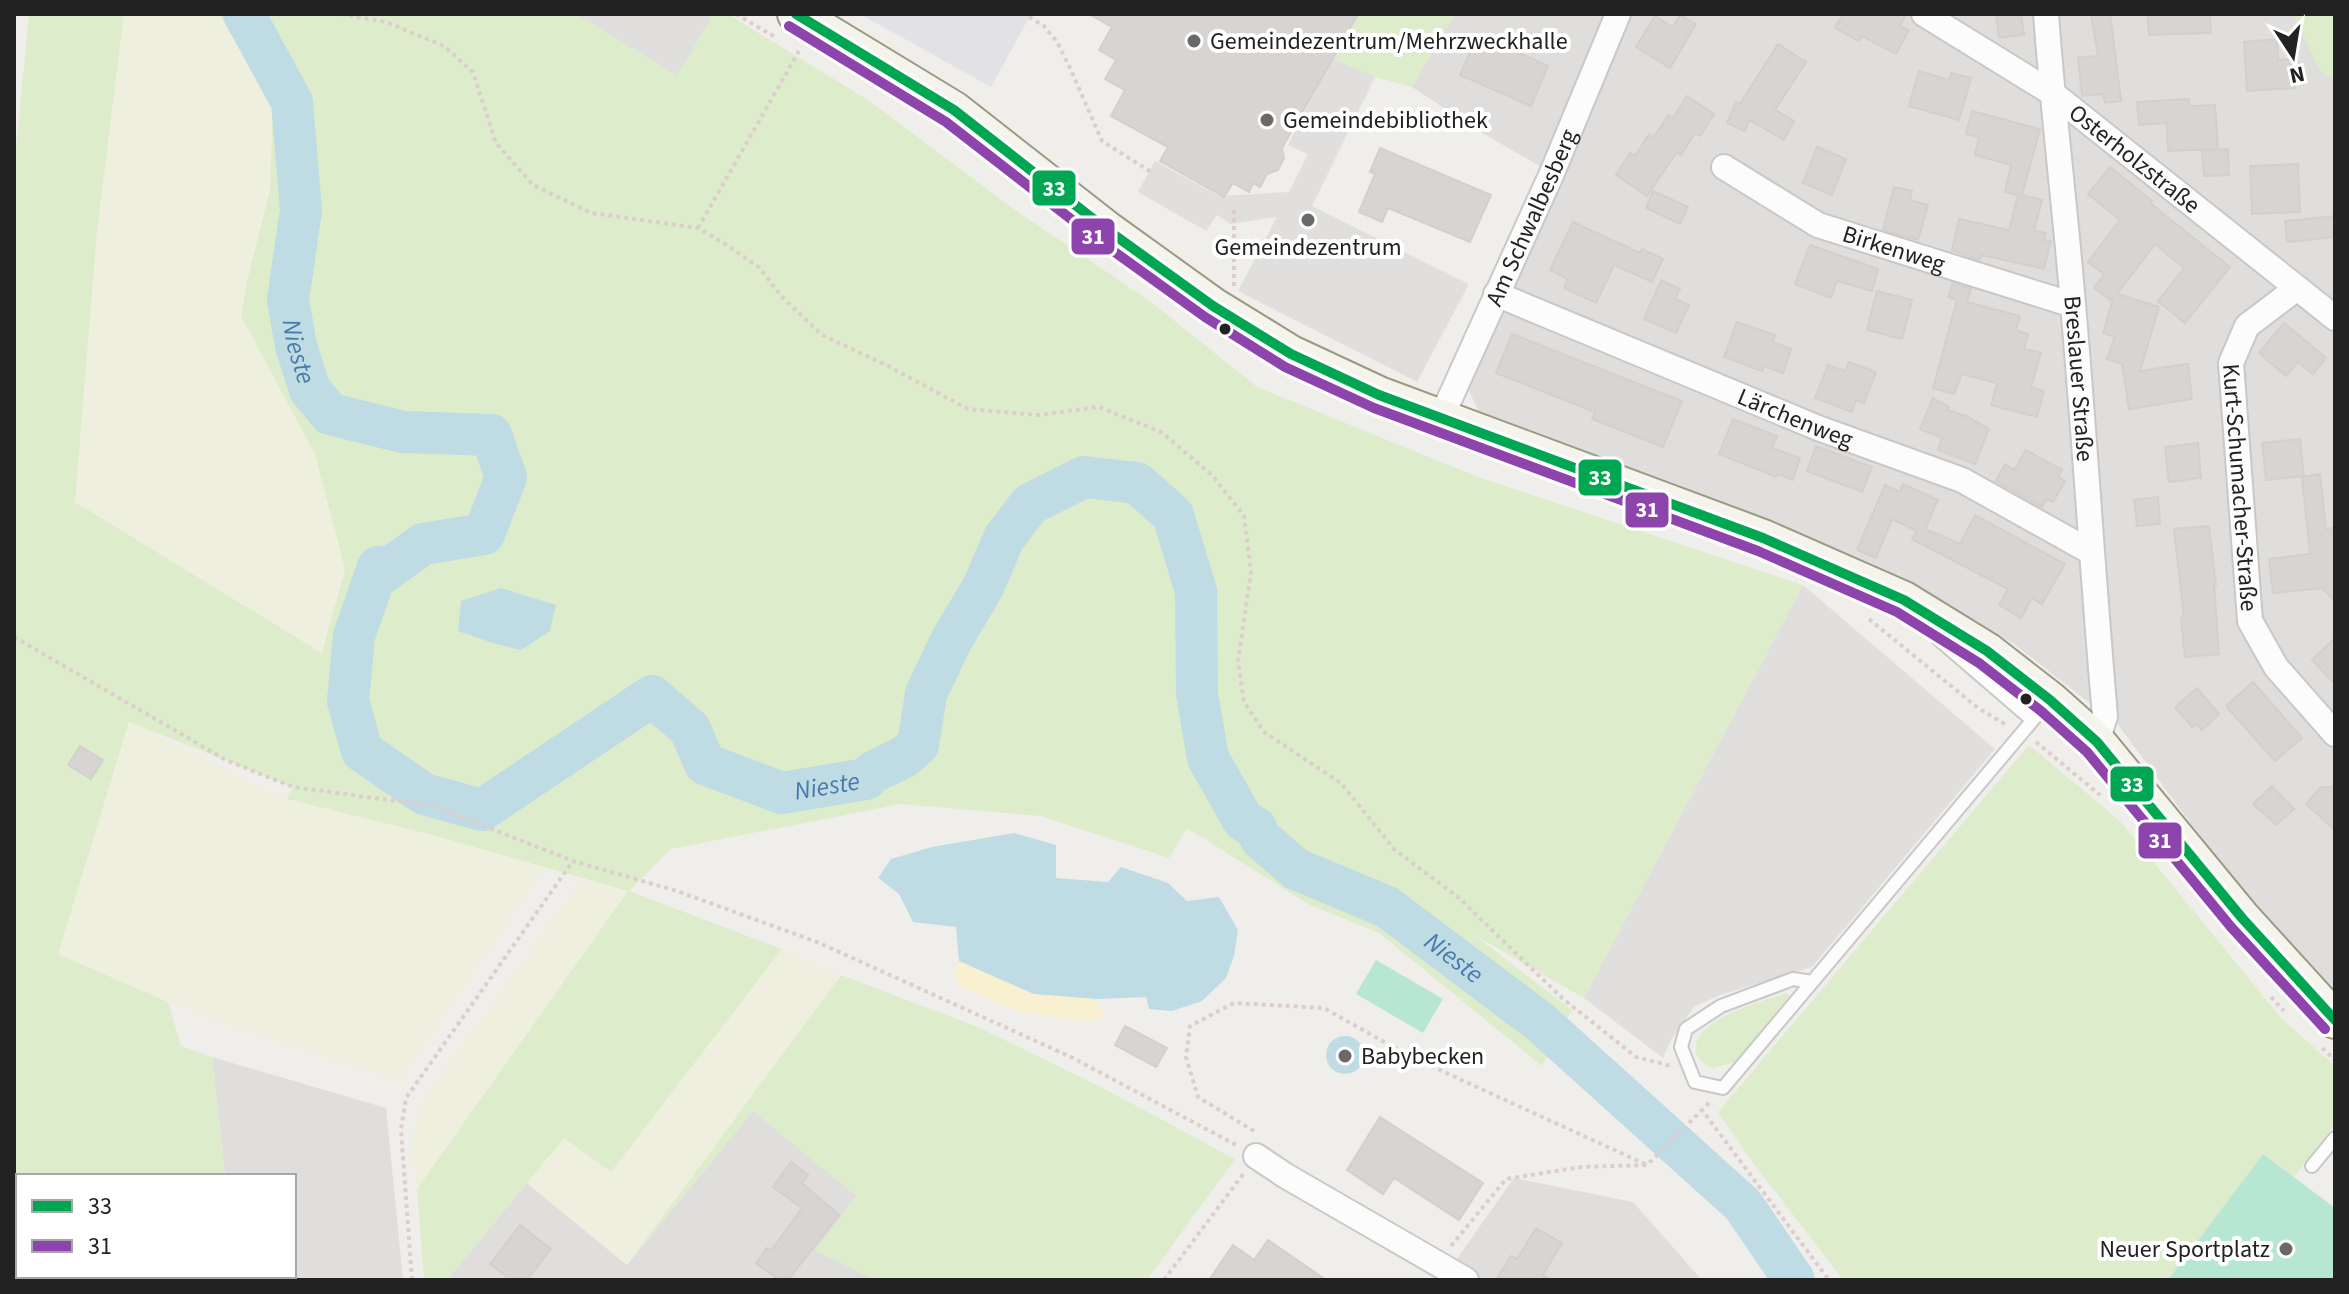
<svg xmlns="http://www.w3.org/2000/svg" width="2349" height="1294" font-family="'Source Sans 3',sans-serif">
  <rect width="100%" height="100%" fill="#f0eeeb"/>
  <!-- residential -->
  <path fill="#dfdedc" d="M1455 14H2335V998L2223 867 2119 726 2014 644 1919 589 1480 414 1469 391 1552 173 1484 134 1412 87Z
    M212 1057 386 1108 403 1280H236L235 1276H294V1176H225Z
    M753 1111 857 1196 816 1251 876 1280H447L527 1183 627 1265Z
    M1514 1178 1633 1202 1702 1280H1442Z"/>
  <!-- farmland -->
  <path fill="#efefdf" d="M124 14H219L273 106 270 190 248 277 242 316 315 454 345 569 323 653 75 502 97 231Z
    M129 722 287 799 425 833 545 868 400 1081 205 1018 58 954Z
    M594 877 628 890 417 1189 410 1142 422 1100 578 884Z
    M782 949 841 975 627 1265 527 1183 564 1137 611 1172Z"/>
  <!-- grass -->
  <path fill="#ddeccb" d="M29 14H124L97 231 75 502 322 653 345 569 315 454 241 316 248 277 270 190 273 106 219 14H728L871 102 1018 212 1151 302 1257 387 1478 477 1803 585 1584 998 1473 934 1572 1010 1542 1066 1379 933 1308 904 1187 828 1169 858 1041 816 901 804 671 849 629 891 782 949 611 1172 564 1138 447 1280H424L417 1189 628 891 425 833 287 799 293 787 129 722 58 954 168 1002 181 1046 212 1057 225 1176H18V1276H235L236 1280H14V169Z
    M1358 14H1455L1412 87 1375 77 1332 58Z
    M2293 14H2335V81L2320 71Z
    M2029 745 2119 820 2282 1019 2335 1066V1124L2294 1177 2263 1154 2168 1280H1843L1748 1156 1718 1112Z
    M841 975 978 1027 1103 1088 1235 1159 1147 1280H876L815 1251 856 1196 753 1111 627 1265Z
    M1786 993 1790 996 1735 1062 1712 1068C1702 1063 1694 1058 1696 1045 1699 1018 1763 1001 1786 993Z"/>
  <!-- sand -->
  <path fill="#f8f0d0" d="M959 961 1034 994 1096 999 1104 1016 1083 1022 1011 1009 967 990 953 979Z"/>
  <!-- pitch -->
  <path fill="#b7e6d2" d="M1376 960 1443 999 1423 1033 1356 994Z
    M2263 1154 2335 1208V1280H2168Z"/>
  <!-- parking -->
  <path fill="#e0dfde" d="M576 14H705L711 18 677 75Z
    M1332 58 1375 77 1312 206 1469 284 1417 382 1238 291 1277 217 1230 224 1217 215 1206 231 1138 192 1155 161 1219 196 1289 192 1308 154 1288 145Z
    M1803 585 1995 749 1812 967 1720 995 1694 1007 1671 1040 1663 1058 1584 998Z"/>
  <!-- plaza -->
  <path fill="#e2e1e5" d="M860 14H1031L991 87Z"/>
  <!-- water -->
  <path fill="#bfdbe3" d="M501 588 556 605 550 631 521 650 496 644 458 631 461 601Z
    M1014 833 1056 845V878L1108 882 1121 867 1168 883 1187 901 1219 897 1238 930 1234 956 1226 978 1202 1001 1172 1011 1149 1009 1146 997 1096 999 1034 994 959 961 956 927 913 922 899 894 878 878 891 859 932 847Z
    M1326 1055a19 19 0 1 1 38 0a19 19 0 1 1-38 0Z"/>
  <g fill="none" stroke-linecap="round" stroke-linejoin="round">
    <!-- river -->
    <path stroke="#bfdbe3" stroke-width="42" id="s1" d="M244 14 292 102 301 210 288 300 296 346 310 390 330 414 403 432 491 435 506 477 484 534 423 544 374 579 378 567 354 636 348 701 362 751 424 794 482 810 652 696 690 729 705 764 782 793 866 779 873 772 904 757 918 745 926 694 951 641 983 587 1004 538 1030 504 1084 477 1137 483 1173 515 1196 591 1197 694 1208 758 1243 820 1256 828 1261 839 1296 869 1387 907 1540 1022 1743 1205 1794 1280"/>
  </g>
  <!-- building -->
  <path fill="#d7d4d2" stroke="#d3d0cc" stroke-width="2" d="M1089 14H1358L1282 148 1284 158 1278 170 1267 174 1260 187 1253 183 1249 192 1233 183 1224 197 1160 161 1168 147 1111 116 1125 90 1105 79 1116 60 1099 50 1112 27Z
    M1843 14H1906L1900 26 1909 30 1896 54 1862 36 1859 41 1835 28Z
    M1996 14H2021L2024 35 1999 38Z
    M2091 14H2110L2121 101 2105 103 2103 94 2082 96 2078 58 2098 56Z
    M2147 14H2210L2211 33 2149 35Z
    M1680 15 1696 24 1670 68 1636 47 1655 16 1673 27Z
    M1478 35 1548 66 1531 106 1460 75Z
    M2277 39 2278 60 2293 59 2295 88 2247 91 2244 42Z
    M1778 44 1806 62 1775 110 1794 121 1784 140 1749 120 1745 131 1727 123 1736 102 1740 104Z
    M1919 71 1949 80 1951 73 1971 78 1959 120 1909 106Z
    M1687 96 1714 114 1700 136 1695 133 1681 155 1677 152 1647 196 1616 175 1630 153 1635 156 1649 134 1654 137 1668 115 1673 118Z
    M2189 99V106L2215 105 2218 149 2168 151 2167 123 2139 125 2137 102Z
    M1972 111 2040 129 2022 195 2042 200 2034 231 2046 233 2044 240 2051 241 2044 269 1982 255 1979 260 1952 250 1959 219 2009 230 2018 195 2005 192 2011 165 1975 155 1979 137 1966 134Z
    M1817 147 1846 159 1832 195 1803 183Z
    M1380 148 1491 195 1470 242 1388 208 1382 222 1359 212 1375 174 1370 172Z
    M2228 149 2229 175 2204 176 2202 150Z
    M2298 164 2300 212 2252 214 2250 166Z
    M2110 167 2152 201 2150 203 2230 267 2185 323 2158 301 2184 268 2155 244 2117 294 2159 307 2140 371 2188 364 2192 399 2129 409 2122 364 2107 359 2115 337 2103 333 2113 299 2112 301 2094 288 2104 274 2088 262 2120 220 2088 194Z
    M1894 187 1912 191 1910 200 1928 205 1918 240 1883 230Z
    M1653 191 1688 207 1680 224 1646 208Z
    M2335 216V237L2287 242 2285 221Z
    M1573 222 1640 253 1642 249 1663 259 1652 282 1614 265 1596 303 1564 288 1568 279 1550 270Z
    M1810 245 1878 269 1872 291 1837 281 1831 298 1795 284Z
    M1661 280 1680 289 1675 299 1689 305 1676 333 1644 319Z
    M1953 283 1971 289 1967 302 2020 316 2016 330 2028 334 2024 349 2041 353 2031 387 2044 391 2037 417 1991 405 1997 383 1962 374 1954 394 1933 388 1957 300 1948 297Z
    M1877 291 1912 300 1902 339 1867 330Z
    M1737 322 1775 335 1773 342 1791 349 1783 373 1764 366 1762 371 1724 357Z
    M2284 323 2326 358 2313 374 2298 362 2286 376 2259 353Z
    M1512 334 1682 401 1663 447 1592 419 1595 412 1496 373Z
    M1849 362 1876 372 1864 403 1856 400 1852 412 1815 398 1828 365 1845 371Z
    M1933 398 1949 407 1948 410 1968 417 1989 429 1975 464 1938 450 1942 438 1920 429Z
    M1733 419 1777 436 1772 448 1800 458 1793 480 1777 474 1776 477 1719 454Z
    M2300 439 2304 476 2266 480 2262 443Z
    M2198 443 2201 478 2169 482 2165 447Z
    M1816 446 1872 467 1862 492 1807 471Z
    M2026 450 2062 470 2058 477 2065 481 2053 502 2047 499 2042 507 1996 481 2005 464 2014 470Z
    M2320 474 2326 529 2332 528 2335 557V601L2322 588 2273 593 2269 559 2310 554 2302 477Z
    M1903 484 1938 500 1925 529 1960 544 1975 515 2065 564 2042 604 2032 598 2021 618 1999 605 2008 589 1912 539 1917 531 1892 519 1876 558 1857 550 1885 485 1900 492Z
    M2158 497 2160 524 2137 526 2134 500Z
    M2209 526 2216 585H2214L2219 654 2185 657 2181 618 2184 617 2174 529Z
    M2335 638V684L2312 660Z
    M2253 682 2302 738 2275 761 2226 706Z
    M2197 688 2219 714 2202 730 2196 724 2192 727 2175 707Z
    M80 746 103 760 91 779 68 765Z
    M2272 786 2294 809 2276 825 2253 804Z
    M2321 787H2335V830L2306 804Z
    M1125 1026 1167 1048 1156 1067 1115 1045Z
    M1380 1117 1483 1183 1459 1220 1394 1178 1383 1194 1347 1170Z
    M791 1162 808 1175 802 1183 839 1215 788 1280H779L756 1263 767 1248 771 1251 802 1208 773 1187Z
    M520 1225 551 1249 527 1280H511L490 1264Z
    M1536 1228 1562 1243 1543 1275 1550 1280H1496L1511 1256 1517 1259Z
    M1268 1240 1326 1280H1209L1233 1245 1254 1260Z"/>
  <g fill="none" stroke-linecap="round" stroke-linejoin="round">
    <!-- lane casing -->
    <g stroke="#c9c8c7" stroke-width="16">
      <path id="lane" d="M1937 638 2031 719
        M1812 982 1793 979 1721 1006 1686 1029 1681 1047 1695 1082 1723 1088 2048 702
        M2312 1166 2335 1138"/>
    </g>
    <!-- street casing -->
    <g stroke="#c9c8c7" stroke-width="28">
      <g id="street">
        <path id="s2" d="M1924 14 2052 93 2335 318"/>
        <path id="s3" d="M2046 14C2053 111 2065 207 2073 304 2085 442 2093 579 2105 716L2097 742"/>
        <path id="s4" d="M1724 167 1818 225 2073 305"/>
        <path id="s5" d="M2297 288 2247 326 2231 363 2250 621 2276 667 2335 734"/>
        <path id="s6" d="M1496 294 1818 428 1962 480 2091 552"/>
        <path id="s7" d="M1441 418 1552 173 1618 14"/>
        <path d="M1256 1156 1286 1176 1466 1280"/>
      </g>
    </g>
    <!-- secondary casing -->
    <g stroke="#999a82" stroke-width="40">
      <path id="secondary" d="M796 14 954 110 1106 229 1213 306 1291 354 1379 395 1763 538 1904 600 1987 651 2050 700 2097 742 2242 918 2335 1020"/>
    </g>
    <!-- path -->
    <path stroke="#dccecd" stroke-width="4" stroke-dasharray="4 4" stroke-linecap="butt" d="M341 14 386 22 444 46 473 72 496 143 533 185 591 213 698 228 725 244 760 268 781 296 822 335 888 366 968 409 1038 415 1099 407 1161 432 1213 476 1244 516 1251 572 1238 661 1244 702 1264 732 1341 783 1395 850 1458 897 1562 998 1636 1057 1671 1066
      M736 14 775 37
      M1029 17 1044 26 1057 42 1070 68 1102 141 1151 172
      M698 228 799 51
      M1234 286V207
      M1869 619 1978 708 2008 726
      M14 637 226 760 293 787 434 806 573 861 677 891 817 942 1071 1057 1238 1146
      M2036 742 2100 795
      M2271 997 2284 1011
      M2322 1048 2335 1060
      M1709 1103 1702 1110 1829 1280
      M1254 1131 1198 1097 1186 1057 1190 1026 1234 1003 1324 1008 1407 1055 1647 1165
      M1451 1246 1506 1179 1581 1167 1647 1165 1702 1110
      M412 1280 401 1130 406 1098 573 861
      M1164 1280 1244 1173"/>
    <!-- lane -->
    <use href="#lane" stroke="#fdfcfc" stroke-width="12"/>
    <!-- street -->
    <use href="#street" stroke="#fdfcfc" stroke-width="24"/>
    <!-- secondary -->
    <use href="#secondary" stroke="#f4f4ed" stroke-width="36"/>
    <!-- bus-1 casing -->
    <g stroke="#fff" stroke-width="16">
      <path id="bus-1" d="M796 14 954 110 1106 229 1213 306 1291 354 1379 395 1763 538 1904 600 1987 651 2050 700 2097 742 2242 918 2335 1020"/>
    </g>
    <!-- bus-2 casing -->
    <g stroke="#fff" stroke-width="16">
      <path id="bus-2" d="M789 26 946 122 1098 240 1205 317 1285 367 1374 408 1758 551 1897 612 1979 663 2041 711 2087 752 2231 927 2325 1029"/>
    </g>
    <!-- bus-1 -->
    <use href="#bus-1" stroke="#00a651" stroke-width="10"/>
    <!-- bus-2 -->
    <use href="#bus-2" stroke="#8e44ad" stroke-width="10"/>
  </g>
  <!-- markers -->
  <g fill="#6a6968" stroke="#fff" stroke-width="3">
    <circle cx="1194" cy="41" r="8"/>
    <circle cx="1267" cy="120" r="8"/>
    <circle cx="1308" cy="220" r="8"/>
    <circle cx="1345" cy="1056" r="8"/>
    <circle cx="2286" cy="1249" r="8"/>
  </g>
  <g fill="#222" stroke="#fff" stroke-width="3">
    <circle cx="1225" cy="329" r="7"/>
    <circle cx="2026" cy="699" r="7"/>
  </g>
  <g text-anchor="middle" dominant-baseline="central" stroke-width="8" stroke-linejoin="round" paint-order="stroke">
    <!-- poi labels -->
    <g font-size="24" fill="#222" stroke="#fff" text-anchor="start">
      <text x="1210" y="41">Gemeindezentrum/Mehrzweckhalle</text>
      <text x="1283" y="120">Gemeindebibliothek</text>
      <text x="1308" y="247" text-anchor="middle">Gemeindezentrum</text>
      <text x="1361" y="1056">Babybecken</text>
      <text x="2270" y="1249" text-anchor="end">Neuer Sportplatz</text>
    </g>
    <!-- street labels -->
    <g font-size="24" fill="#222" stroke="#fff">
      <text stroke="none"><textPath href="#s2" startOffset="256">Osterholzstraße</textPath></text>
      <text stroke="none"><textPath href="#s7" startOffset="220">Am Schwalbesberg</textPath></text>
      <text stroke="none"><textPath href="#s4" startOffset="190">Birkenweg</textPath></text>
      <text stroke="none"><textPath href="#s3" startOffset="366">Breslauer Straße</textPath></text>
      <text stroke="none"><textPath href="#s6" startOffset="324">Lärchenweg</textPath></text>
      <text stroke="none"><textPath href="#s5" startOffset="228">Kurt-Schumacher-Straße</textPath></text>
    </g>
    <!-- water labels -->
    <g font-size="26" font-style="italic" fill="#4a7aab" stroke="#fff">
      <text stroke="none"><textPath href="#s1" startOffset="352">Nieste</textPath></text>
      <text stroke="none"><textPath href="#s1" startOffset="1574">Nieste</textPath></text>
      <text stroke="none"><textPath href="#s1" startOffset="2682">Nieste</textPath></text>
    </g>
  </g>
  <g stroke="#fff" stroke-width="3">
    <rect x="1031" y="169" width="46" height="38" rx="8" fill="#00a651"/>
    <rect x="1070" y="217" width="46" height="39" rx="8" fill="#8e44ad"/>
    <rect x="1577" y="458" width="46" height="39" rx="8" fill="#00a651"/>
    <rect x="1624" y="491" width="46" height="38" rx="8" fill="#8e44ad"/>
    <rect x="2109" y="765" width="46" height="38" rx="8" fill="#00a651"/>
    <rect x="2137" y="821" width="46" height="39" rx="8" fill="#8e44ad"/>
  </g>
  <g font-size="22" text-anchor="middle" font-weight="bold" fill="#fff">
    <text x="1054" y="196">33</text>
    <text x="1093" y="244">31</text>
    <text x="1600" y="485">33</text>
    <text x="1647" y="517">31</text>
    <text x="2132" y="792">33</text>
    <text x="2160" y="848">31</text>
  </g>
  <!-- border -->
  <rect width="2349" height="1294" fill="none" stroke="#222222" stroke-width="32"/>
  <!-- legend -->
  <rect x="16" y="1174" width="280" height="104" fill="#ffffff" stroke="#a7a7a7" stroke-width="2"/>
  <rect x="32" y="1200" width="40" height="12" fill="#00a651" stroke="#a7a7a7" stroke-width="2"/>
  <text x="88" y="1214" font-size="24" fill="#222222">33</text>
  <rect x="32" y="1240" width="40" height="12" fill="#8e44ad" stroke="#a7a7a7" stroke-width="2"/>
  <text x="88" y="1254" font-size="24" fill="#222222">31</text>
  <!-- north arrow -->
  <g transform="translate(2293 56) rotate(168)" stroke="#ffffff" stroke-width="6" paint-order="stroke">
  <path d="M0-6L14 30L0 20L-14 30Z" fill="#222222"/>
  <text y="-12" font-size="22" font-weight="bold" text-anchor="middle" fill="#222222">N</text>
  </g>
</svg>
